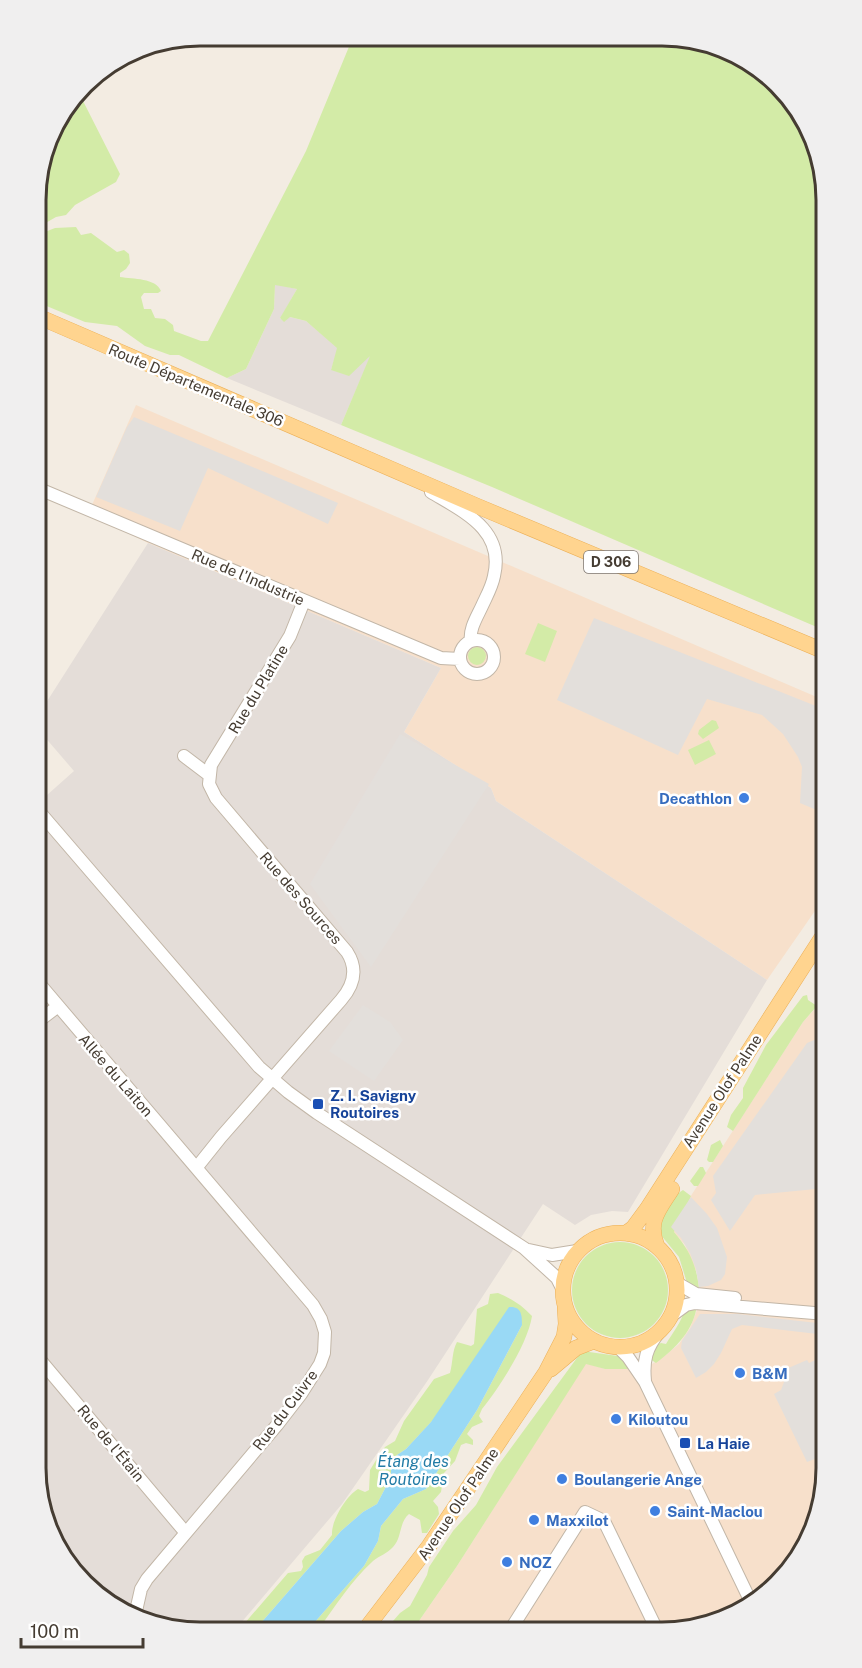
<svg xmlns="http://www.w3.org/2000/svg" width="862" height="1668" font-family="'Public Sans',sans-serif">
  <rect width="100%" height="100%" fill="#f3ece2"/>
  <!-- commercial -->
  <path fill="#f7e0cb" d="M136 405 826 701V895L767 980 496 801 491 788 404 732 441 668 148 543 88 514Z
    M826 997V1479L792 1568 714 1623 662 1632 412 1631 457 1566 586 1363 605 1369 649 1366 667 1354 679 1344 690 1328 697 1310 699 1291 698 1275 685 1245 674 1232 685 1205 803 1022Z"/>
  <!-- industrial -->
  <path fill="#e4ddd8" d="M275 284 297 289 280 319 290 317 306 321 338 348 331 370 371 355 341 425 227 378 246 369 274 309Z
    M148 543 441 668 404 732 491 788 496 801 767 980 628 1212 612 1211 591 1215 575 1225 543 1204 428 1380 342 1504 234 1631H179L92 1591 45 1520 36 1468 37 804 74 771 37 728V717Z"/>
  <!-- green -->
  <path fill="#d3eba7" d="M353 37 693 39 770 77 817 148 826 200V631L492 487 341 425 370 356 349 376 331 370 337 348 306 321 290 317 284 322 280 318 297 289 275 285 274 309 246 369 227 378 179 355H170L145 346 117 326 85 322 37 302V235L55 228 76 227 81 235 91 233 117 252 124 250 129 254 130 263 126 269 120 273V277C133 279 156 278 161 291L158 293H144L141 297 144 309H151L155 318 165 319 173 325 174 331 201 341H208L306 151Z
    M77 96 81 97 120 174 116 182 75 205 66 215 56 217 37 228V179L53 127Z
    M538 623 557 631 545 662 525 654Z
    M468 656a9 9 0 1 1 18 0a9 9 0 1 1-18 0Z
    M712 720 716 721 719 728 703 739 698 734 699 730Z
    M709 740 716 754 695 765 688 750Z
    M807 995 808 1000 817 1006 803 1022 733 1131 727 1127 731 1115 743 1098V1088L766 1045 803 996Z
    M720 1140 723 1146 713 1162H709L707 1160 711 1145Z
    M700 1167H703L706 1173 698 1186H694L690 1181Z
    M683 1190 691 1196 674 1232C689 1249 697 1266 699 1289L688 1286 679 1257 660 1234 657 1223 677 1194Z
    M572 1290a48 48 0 1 1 96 0a48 48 0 1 1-96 0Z
    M498 1293C512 1299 522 1305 532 1316 528 1343 500 1387 482 1409L479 1416 483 1422 472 1427 467 1434 473 1440V1445L466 1443 461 1445 455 1461 444 1473 441 1492 433 1501 438 1507 439 1514 427 1533H422L420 1520 409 1514C399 1522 402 1538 393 1547 388 1553 379 1556 373 1561 351 1581 335 1607 317 1631H307L364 1566 378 1541 381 1526 403 1499 426 1489 477 1410 522 1325 406 1449 397 1455 391 1464V1477L377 1504 363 1512 341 1531 254 1631H238L288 1573 301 1571 303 1567 302 1561 305 1556 320 1550 332 1535C331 1521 346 1496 358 1489L365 1492 369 1490 370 1470 378 1457 385 1447 395 1441 404 1421 434 1379 450 1373C453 1362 452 1351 457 1342L471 1346 474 1344 477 1309 488 1304 490 1294Z
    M697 1305C694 1330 676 1348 656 1363L650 1359 655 1346 661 1343 666 1344C672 1334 682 1321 684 1311Z
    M582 1351 625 1357 630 1369H605L586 1364 457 1566 412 1631H390L393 1621 400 1613 410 1606 427 1575 429 1567 453 1531 476 1505 497 1467Z"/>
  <!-- parking -->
  <path fill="#e3dfdb" d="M134 417 338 503 328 524 208 468 180 531 96 497 127 427Z
    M594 618 826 710V814L800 803 802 767 798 757 783 734 762 715 707 699 678 755 557 700Z
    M400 734 489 784 371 967 310 884Z
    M363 1005 390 1022 403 1040 374 1081 329 1051Z
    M814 1040 826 1042V1188L755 1195 730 1231 711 1200 716 1193 713 1176 807 1043Z
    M691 1197 707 1214 717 1228 727 1257 725 1274 721 1280 708 1286 699 1287 696 1269 690 1253 681 1238 671 1227Z
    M700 1314H738L826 1324V1335L742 1325 732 1329 721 1353 714 1364 706 1372 696 1378 681 1348 682 1341Z
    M826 1355V1471L822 1463 815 1459 807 1462 774 1394 781 1390 784 1382 779 1372 807 1360 809 1363Z"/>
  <!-- water -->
  <path fill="#99d9f5" d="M509 1307C522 1306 522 1316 522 1325L477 1410 426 1489 403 1499 381 1526 378 1541 364 1566 307 1631H254L341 1531 363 1512 377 1504 391 1477V1464L397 1455 406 1449 431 1422Z"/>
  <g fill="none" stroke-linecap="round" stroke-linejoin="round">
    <!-- minor casing -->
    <g stroke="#c2b6a7" stroke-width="14">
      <path id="minor" d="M37 488 441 658 460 659
        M431 492C464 512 505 530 494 576 492 587 486 597 482 606 477 617 469 629 471 641
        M460 657a17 17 0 1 1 34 0a17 17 0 1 1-34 0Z
        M184 756 209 775
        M37 809 259 1067 288 1092 317 1113 524 1248 557 1278 562 1288
        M37 981 313 1305 321 1319 325 1332 324 1353 320 1364 301 1394 277 1425 147 1579 141 1589 136 1611
        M36 1023 57 1007
        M197 1167 221 1137 341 1000C354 985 358 969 347 952L216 798 209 784 211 765 290 636 304 601
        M529 1250 552 1255 577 1251
        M677 1283 696 1294 735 1298
        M671 1316 686 1305 695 1303 826 1314
        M618 1347 628 1357 645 1382 749 1598
        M36 1355 185 1532
        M645 1381C643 1360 646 1348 660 1331
        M509 1632 585 1512 604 1521 658 1632"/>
    </g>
    <!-- major casing -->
    <g stroke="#ecb057" stroke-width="16">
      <path id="major" d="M37 316 477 506 826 652
        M563 1290a57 57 0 1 1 114 0a57 57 0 1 1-114 0Z
        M626 1233 633 1228 647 1209 826 931
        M657 1246C647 1221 659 1210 672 1189
        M551 1369 576 1348 594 1341
        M364 1631 429 1546 546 1372 564 1337 566 1324 565 1308"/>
    </g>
    <!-- minor -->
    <use href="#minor" stroke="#fff" stroke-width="12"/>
    <!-- major -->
    <use href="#major" stroke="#ffd48f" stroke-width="15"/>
  </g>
  <!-- markers -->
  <g fill="#3f7fe0" stroke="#fff" stroke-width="2">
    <circle cx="744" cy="798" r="6"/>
    <circle cx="740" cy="1373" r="6"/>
    <circle cx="616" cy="1419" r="6"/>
    <circle cx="562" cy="1479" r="6"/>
    <circle cx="655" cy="1511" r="6"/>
    <circle cx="534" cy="1520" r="6"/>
    <circle cx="507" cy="1562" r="6"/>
  </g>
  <g fill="#1a4fb4" stroke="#fff" stroke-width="2">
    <rect x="312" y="1098" width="12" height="12" rx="3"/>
    <rect x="679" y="1437" width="12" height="12" rx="3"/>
  </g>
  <g text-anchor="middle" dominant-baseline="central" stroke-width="5" stroke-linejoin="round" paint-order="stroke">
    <!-- shield labels -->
    <rect fill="#fff" stroke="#7d7670" stroke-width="1.5" x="584" y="551" width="54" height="22" rx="4.5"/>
    <g font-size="14" font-weight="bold" fill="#453c32">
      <text x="611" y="562">D 306</text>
    </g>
    <!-- street labels -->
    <g font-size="15" fill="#453c32" stroke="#fff">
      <text transform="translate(196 385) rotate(23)">Route Départementale 306</text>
      <text transform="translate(248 577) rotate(23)">Rue de l'Industrie</text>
      <text transform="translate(258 689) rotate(-59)">Rue du Platine</text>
      <text transform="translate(301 898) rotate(49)">Rue des Sources</text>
      <text transform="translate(116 1075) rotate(49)">Allée du Laiton</text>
      <text transform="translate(722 1091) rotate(-57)">Avenue Olof Palme</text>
      <text transform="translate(285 1410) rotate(-53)">Rue du Cuivre</text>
      <text transform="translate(111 1443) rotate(50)">Rue de l'Étain</text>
      <text transform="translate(458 1504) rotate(-56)">Avenue Olof Palme</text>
    </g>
    <!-- shop labels -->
    <g font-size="15" font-weight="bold" fill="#366cbe" stroke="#fff" text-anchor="start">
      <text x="732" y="798" text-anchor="end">Decathlon</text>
      <text x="752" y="1373">B&amp;M</text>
      <text x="628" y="1419">Kiloutou</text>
      <text x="574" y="1479">Boulangerie Ange</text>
      <text x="667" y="1511">Saint-Maclou</text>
      <text x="546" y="1520">Maxxilot</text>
      <text x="519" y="1562">NOZ</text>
    </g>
    <!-- transit labels -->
    <g font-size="15" font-weight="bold" fill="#164399" stroke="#fff" text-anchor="start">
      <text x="330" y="1095">Z. I. Savigny<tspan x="330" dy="17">Routoires</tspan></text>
      <text x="697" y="1443">La Haie</text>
    </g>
    <!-- water labels -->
    <g font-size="16" font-style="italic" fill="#237ca6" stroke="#fff">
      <text x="413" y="1461">Étang des<tspan x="413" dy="18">Routoires</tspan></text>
    </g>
  </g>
  <!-- crop -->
  <path d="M0 0H862V1668H0ZM200 46H662A154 154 0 0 1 816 200V1468A154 154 0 0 1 662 1622H200A154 154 0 0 1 46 1468V200A154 154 0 0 1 200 46Z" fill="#f0efef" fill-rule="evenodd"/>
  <path fill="none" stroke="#453c32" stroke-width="3" d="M200 46H662A154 154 0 0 1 816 200V1468A154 154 0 0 1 662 1622H200A154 154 0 0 1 46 1468V200A154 154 0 0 1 200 46Z"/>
  <!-- scale -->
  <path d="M21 1638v9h122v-9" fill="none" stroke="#453c32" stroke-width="3"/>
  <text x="30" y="1638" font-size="18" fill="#453c32" stroke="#ffffff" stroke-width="4.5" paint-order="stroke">100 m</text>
</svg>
